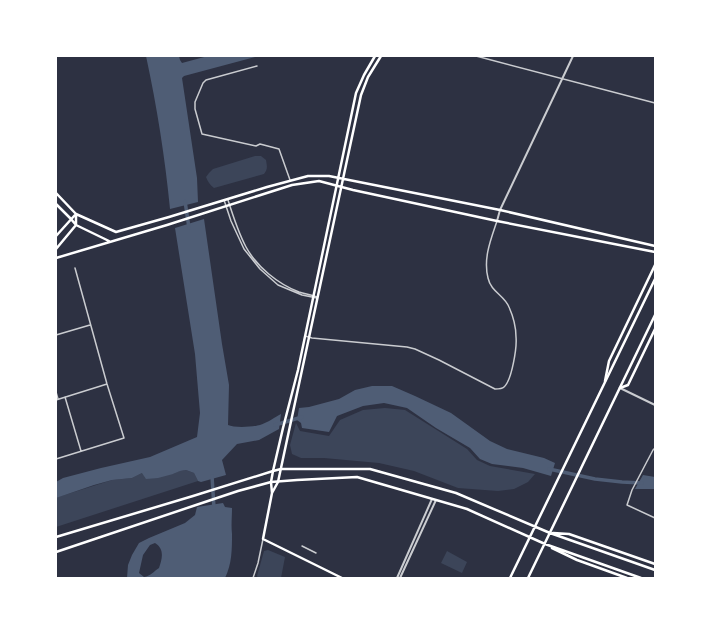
<svg xmlns="http://www.w3.org/2000/svg" width="711" height="634" font-family="'Golos Text',sans-serif">
  <rect width="100%" height="100%" fill="#2d3142"/>
  <!-- green -->
  <path fill="#3c4559" d="M255 156H261L266 160C267 166 268 169 264 174L214 188C210 185 208 182 206 177L209 173 213 169Z
    M385 408 405 410 467 449 477 460 490 466 535 474 528 482 514 489 498 491 458 488 414 471 379 463 324 458H301L292 454 290 445 296 423 300 431 329 436 340 420 363 410Z
    M186 470 194 473 198 481 56 527V498L58 497 112 480 132 478 142 473 173 474 179 471Z
    M268 550 285 557 281 578H258L257 576 264 551Z
    M447 551 467 562 462 573 441 563Z"/>
  <!-- water -->
  <path fill="#4f5d75" fill-rule="evenodd" d="M146 56H179L180 60 182 63 208 56H259L184 76 182 78 197 178 198 202 170 209C165 158 157 107 146 56Z
    M204 219 222 344 229 385 228 425C234 428 253 427 260 425 267 423 275 417 281 414L279 429 259 440 237 444 222 460 226 475 201 482 198 481 194 473 186 470 180 471 173 474 158 478 146 479 142 473 132 478 112 480 94 485 56 498V482L63 478 101 468 150 457 197 437 200 413 195 354 175 228Z
    M372 386H392L415 396 451 413 490 441 507 449 544 458 555 463 551 476 523 468 492 464 480 459 470 448 436 428 407 408 384 403 363 406 337 416 329 432 302 428 301 423 297 420 299 408 309 407 339 399 355 390Z
    M643 475 655 477V489H635Z
    M223 503 225 507 232 508C232 517 231 525 232 534 232 549 232 564 225 578H127L128 565 132 555 139 543 149 538 185 523 195 515 197 507ZM155 543C165 549 162 559 159 568 154 571 151 576 144 577L139 573 143 555 150 545Z"/>
  <g fill="none" stroke-linecap="round" stroke-linejoin="round">
    <!-- canal -->
    <path stroke="#4f5d75" stroke-width="3.5" d="M185 201 189 228
      M275 425 302 417
      M549 469 595 479 622 482 642 483
      M212 476 214 508"/>
    <!-- minor -->
    <path stroke="#caccd0" stroke-width="1.5" d="M476 56 655 103
      M257 66 206 80 203 83 195 102V109L202 134 256 146 260 144 279 149 290 180
      M224 200 231 221 244 249 260 269 278 285 302 295 317 298
      M228 200C233 216 238 232 246 247 257 267 278 284 299 292 305 294 312 295 317 297
      M56 335 90 325
      M305 336 312 338 407 347 415 349 439 360 495 389C498 389 502 389 504 387 512 380 517 347 516 337 516 327 513 316 509 307 504 295 491 292 488 278 483 258 491 239 497 221
      M56 392 58 399
      M65 397 81 451
      M56 400 107 384
      M655 448 653 450 632 490 627 505 655 518
      M56 459 124 438 107 384 75 268
      M302 546 316 553
      M253 578 258 563 263 539"/>
    <!-- tertiary -->
    <path stroke="#caccd0" stroke-width="2" d="M497 221 500 210 573 56
      M620 388 655 405
      M397 578 432 499
      M400 578 436 500"/>
    <!-- secondary -->
    <path stroke="#fff" stroke-width="2.5" d="M56 193 76 214 116 232 169 217 267 187 308 176H329L500 210 655 246
      M56 204 71 219 76 225 109 241
      M56 236 75 215
      M56 249 76 225V214
      M56 258 167 225 292 185 319 181 353 190 497 221 655 252
      M605 381 609 361 655 265
      M620 388 628 385 655 329
      M272 493 271 482 273 471 283 428 298 370 356 93 364 75 375 56
      M342 578 263 539 272 493 278 482 361 95 368 77 381 56"/>
    <!-- primary -->
    <path stroke="#fff" stroke-width="2.5" d="M553 533 569 534 655 564
      M56 537 193 496 273 471 281 469H370L456 493 550 533 655 570
      M552 548 577 560 627 578
      M56 552 196 505 238 491 271 482 297 480 357 477 467 509 545 544 641 578
      M510 578 655 279
      M528 578 655 315"/>
  </g>
  <!-- border -->
  <rect width="711" height="634" fill="none" stroke="#ffffff" stroke-width="114"/>
</svg>
